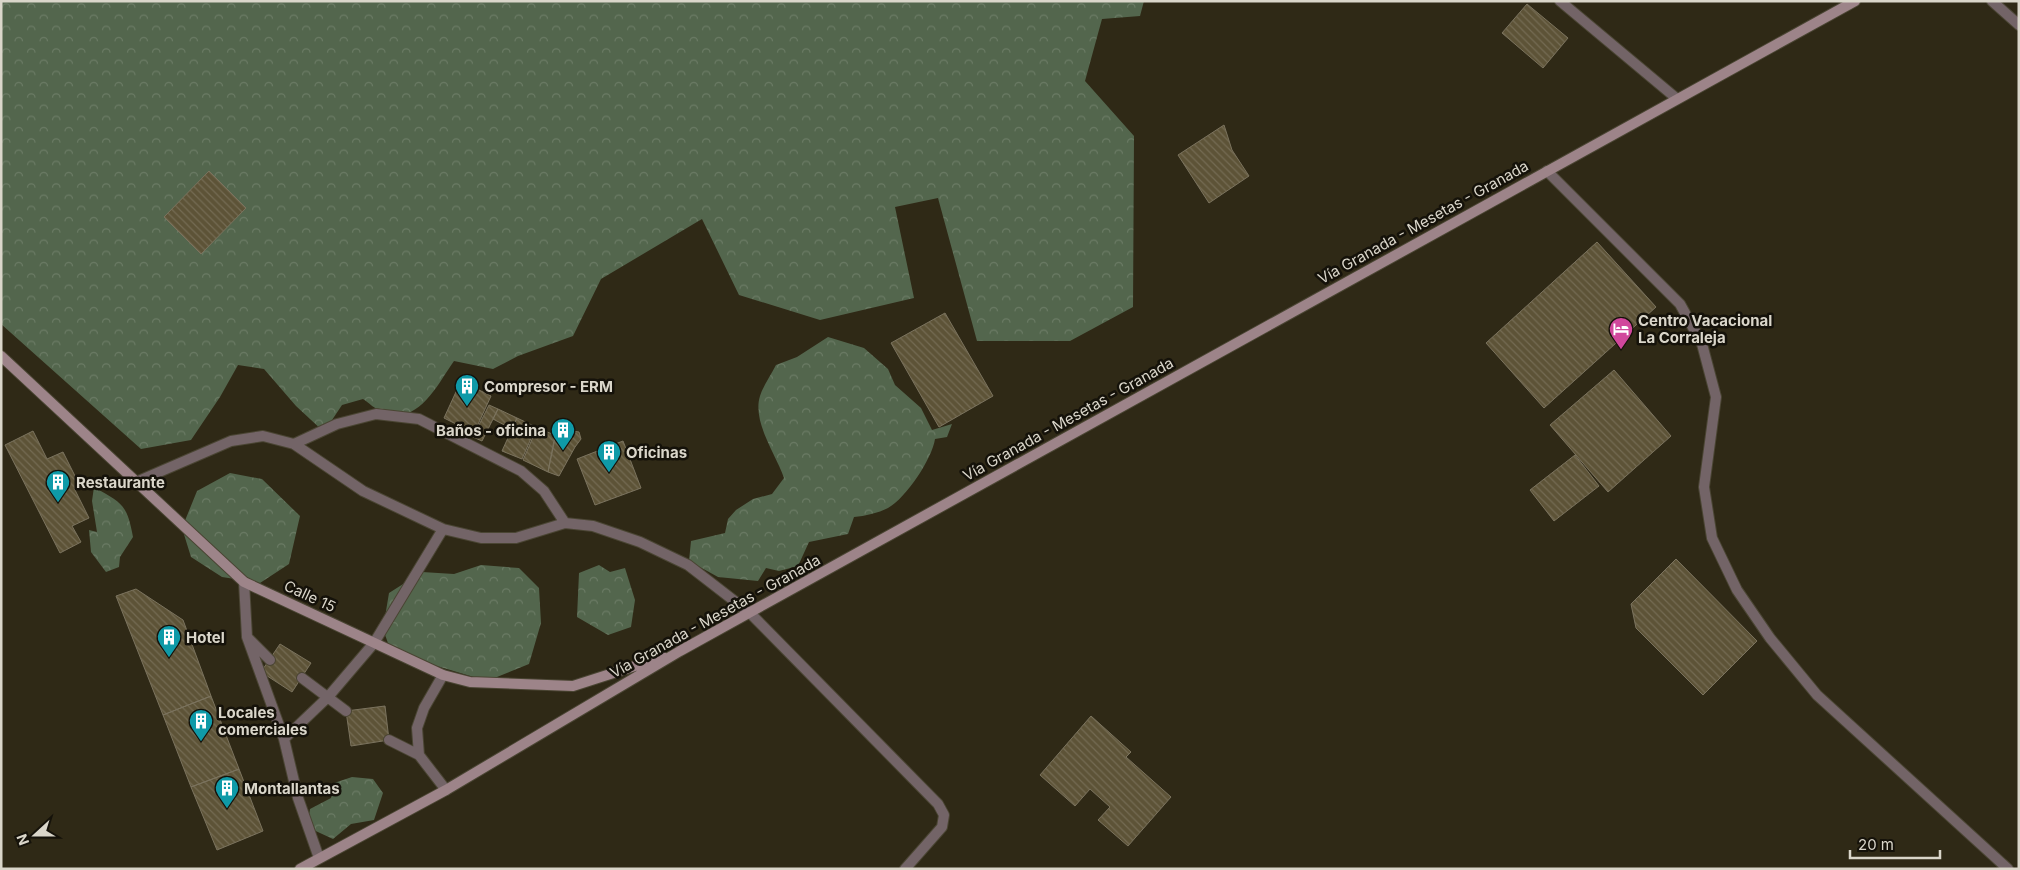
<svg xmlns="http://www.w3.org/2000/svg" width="2020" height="870" font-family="Inter,sans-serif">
  <defs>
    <pattern id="forest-crowns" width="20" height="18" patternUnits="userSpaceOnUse" patternTransform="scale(1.25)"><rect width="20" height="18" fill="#53664d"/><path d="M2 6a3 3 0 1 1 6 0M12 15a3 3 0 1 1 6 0" fill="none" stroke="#6b7b65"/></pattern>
    <pattern id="building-back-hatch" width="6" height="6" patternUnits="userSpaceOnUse" patternTransform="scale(1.25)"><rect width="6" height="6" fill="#5d5337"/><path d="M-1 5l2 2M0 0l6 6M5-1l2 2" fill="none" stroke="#746b53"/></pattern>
  </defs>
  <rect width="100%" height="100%" fill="#2f2916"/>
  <!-- forest -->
  <path fill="url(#forest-crowns)" d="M1 1H1144L1140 16 1102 19 1085 81 1134 136 1133 307 1070 341H977L938 198 895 207 914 298 820 320 739 295 702 219 601 279 573 336 518 356 493 369 454 361C437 385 418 427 382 412 375 409 369 403 363 399L342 405 324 432 296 406 264 369 238 365 220 397 191 440 141 449 1 324Z
    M828 337 864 348 888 369 895 385 921 408 932 430 952 424 947 437 935 439C932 459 906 498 888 508 878 513 865 516 854 517L848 534 809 542 798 566 779 571 766 568 758 581 718 577 689 561 691 541 725 533 728 519 736 510 753 499 772 494 784 478C776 454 752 422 760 396 763 386 771 375 776 365L797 357Z
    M230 473 262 479 300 516 289 564 260 583 222 577 191 557 182 528 197 491Z
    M94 487C122 503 127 504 133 537L120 557 119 567 106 572 91 552 89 530 97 532 92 501Z
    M481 565 519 568 539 588 541 623 529 664 487 681 437 666 389 646 383 629 389 593 422 572 454 574Z
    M599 565 610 572 625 568 635 600 631 627 608 635 577 617 579 573Z
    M352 777 373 779 383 793 374 820 351 824 333 839 307 827 310 809 331 798 334 783Z"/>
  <!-- building -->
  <path fill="url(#building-back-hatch)" stroke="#7b735e" d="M1527 4 1568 38 1543 68 1502 33Z
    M1224 125 1232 150 1249 176 1209 203 1178 155Z
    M209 171 246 208 201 254 164 217Z
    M1597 242 1656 307 1544 408 1486 343Z
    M945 313 993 396 939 427 891 343Z
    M1614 370 1671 436 1608 492 1550 425Z
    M461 381 491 396 474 433 444 418Z
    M489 405 498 409 482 441 473 437Z
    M498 409 517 418 512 429 493 419Z
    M517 418 536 427 522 459 502 451Z
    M537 428 555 435 548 472 523 460Z
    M557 429 579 432 581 439 575 447 559 476 548 472Z
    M33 431 47 459 63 452 79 484 74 488 89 518 72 526 81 542 60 553 5 445Z
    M623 441 641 488 595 505 577 459Z
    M1575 455 1599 486 1554 521 1530 490Z
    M1676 559 1757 641 1703 695 1636 628 1631 604Z
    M136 589 183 620 211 696 163 715 116 596Z
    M280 644 311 663 292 692 261 672Z
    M211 696 239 769 191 787 163 715Z
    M385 706 389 740 351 746 346 711Z
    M1091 716 1131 752 1126 757 1171 797 1128 846 1098 820 1110 807 1090 789 1075 806 1040 775Z
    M239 769 263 831 217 850 191 787Z"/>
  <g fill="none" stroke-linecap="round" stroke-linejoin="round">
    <!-- lane casing -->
    <g stroke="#4a4533" stroke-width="12">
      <path id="lane" d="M1992 1 2019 25
        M294 444 337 424 376 414 419 419 521 471 544 491 565 523
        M136 482 231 441 263 436 294 444 363 491 443 529 481 538H516L565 523 593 526 640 542 688 565 750 613
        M244 582 247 637 270 660
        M247 637 284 739 298 798 319 858
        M302 678 346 711
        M284 739 328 697 374 643 443 529
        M389 740 419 755 446 790
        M419 755 417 728 424 708 443 675"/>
    </g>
    <!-- street casing -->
    <g stroke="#4a4533" stroke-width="12">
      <path id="street" d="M1560 1 1676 98
        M1547 171 1680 304 1702 344 1716 397 1704 487 1712 538 1737 590 1770 638 1817 695 2008 869
        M750 613 938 804 944 815 942 827 905 869"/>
    </g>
    <!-- secondary casing -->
    <g stroke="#4a4533" stroke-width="12">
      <path id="secondary" d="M1 356 244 582 443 675 470 682 573 686 663 657
        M300 869 446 790 680 651 1855 1"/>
    </g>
    <!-- lane -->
    <use href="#lane" stroke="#736467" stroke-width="10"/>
    <!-- street -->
    <use href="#street" stroke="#736467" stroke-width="10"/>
    <!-- secondary -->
    <use href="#secondary" stroke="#9d8489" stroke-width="10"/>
  </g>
  <!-- icons -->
  <defs>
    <g id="hotel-pin" transform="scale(1.25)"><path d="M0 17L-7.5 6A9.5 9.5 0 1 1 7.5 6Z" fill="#d1479c" stroke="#15120a"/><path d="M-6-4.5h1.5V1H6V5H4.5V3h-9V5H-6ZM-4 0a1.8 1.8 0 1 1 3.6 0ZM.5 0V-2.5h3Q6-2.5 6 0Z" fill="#fff"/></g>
    <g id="building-pin" transform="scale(1.25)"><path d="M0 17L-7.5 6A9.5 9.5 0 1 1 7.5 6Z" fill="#0f9aa8" stroke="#15120a"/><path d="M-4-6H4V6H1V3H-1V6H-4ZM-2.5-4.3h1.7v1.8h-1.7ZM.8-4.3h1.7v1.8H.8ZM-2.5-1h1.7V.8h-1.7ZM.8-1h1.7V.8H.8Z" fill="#fff"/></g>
  </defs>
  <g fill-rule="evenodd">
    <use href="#hotel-pin" x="1621" y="329"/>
    <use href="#building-pin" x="467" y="386"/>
    <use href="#building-pin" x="563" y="430"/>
    <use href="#building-pin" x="609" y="452"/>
    <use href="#building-pin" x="58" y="482"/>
    <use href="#building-pin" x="169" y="637"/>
    <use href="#building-pin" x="201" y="721"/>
    <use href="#building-pin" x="227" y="788"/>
  </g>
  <g text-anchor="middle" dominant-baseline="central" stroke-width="5" stroke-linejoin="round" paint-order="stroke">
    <!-- street labels -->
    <g font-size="15" fill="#dad6ca" stroke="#15120a">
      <text transform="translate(1423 222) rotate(-29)">Vía Granada - Mesetas - Granada</text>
      <text transform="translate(1068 419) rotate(-29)">Vía Granada - Mesetas - Granada</text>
      <text transform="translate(310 596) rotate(25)">Calle 15</text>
      <text transform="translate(715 616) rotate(-29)">Vía Granada - Mesetas - Granada</text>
    </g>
    <!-- poi labels -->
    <g font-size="15" font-weight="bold" fill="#dad6ca" stroke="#15120a" text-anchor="start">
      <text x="1638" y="320">Centro Vacacional<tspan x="1638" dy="17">La Corraleja</tspan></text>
      <text x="484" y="386">Compresor - ERM</text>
      <text x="546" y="430" text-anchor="end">Baños - oficina</text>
      <text x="626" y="452">Oficinas</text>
      <text x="76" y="482">Restaurante</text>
      <text x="186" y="637">Hotel</text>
      <text x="218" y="712">Locales<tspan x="218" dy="17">comerciales</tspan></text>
      <text x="244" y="788">Montallantas</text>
    </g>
  </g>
  <!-- border -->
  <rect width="2020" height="870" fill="none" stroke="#dad6ca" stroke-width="5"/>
  <!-- north arrow -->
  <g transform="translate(35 835) rotate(249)" stroke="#15120a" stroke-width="4" paint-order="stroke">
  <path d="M0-4L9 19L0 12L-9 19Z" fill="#dad6ca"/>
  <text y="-8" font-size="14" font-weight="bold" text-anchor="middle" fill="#dad6ca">N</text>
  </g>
  <!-- scale -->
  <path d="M1850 850v8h90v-8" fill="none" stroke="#dad6ca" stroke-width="2.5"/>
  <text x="1858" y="850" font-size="15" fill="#dad6ca" stroke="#15120a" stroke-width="4" paint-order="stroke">20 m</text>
</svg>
